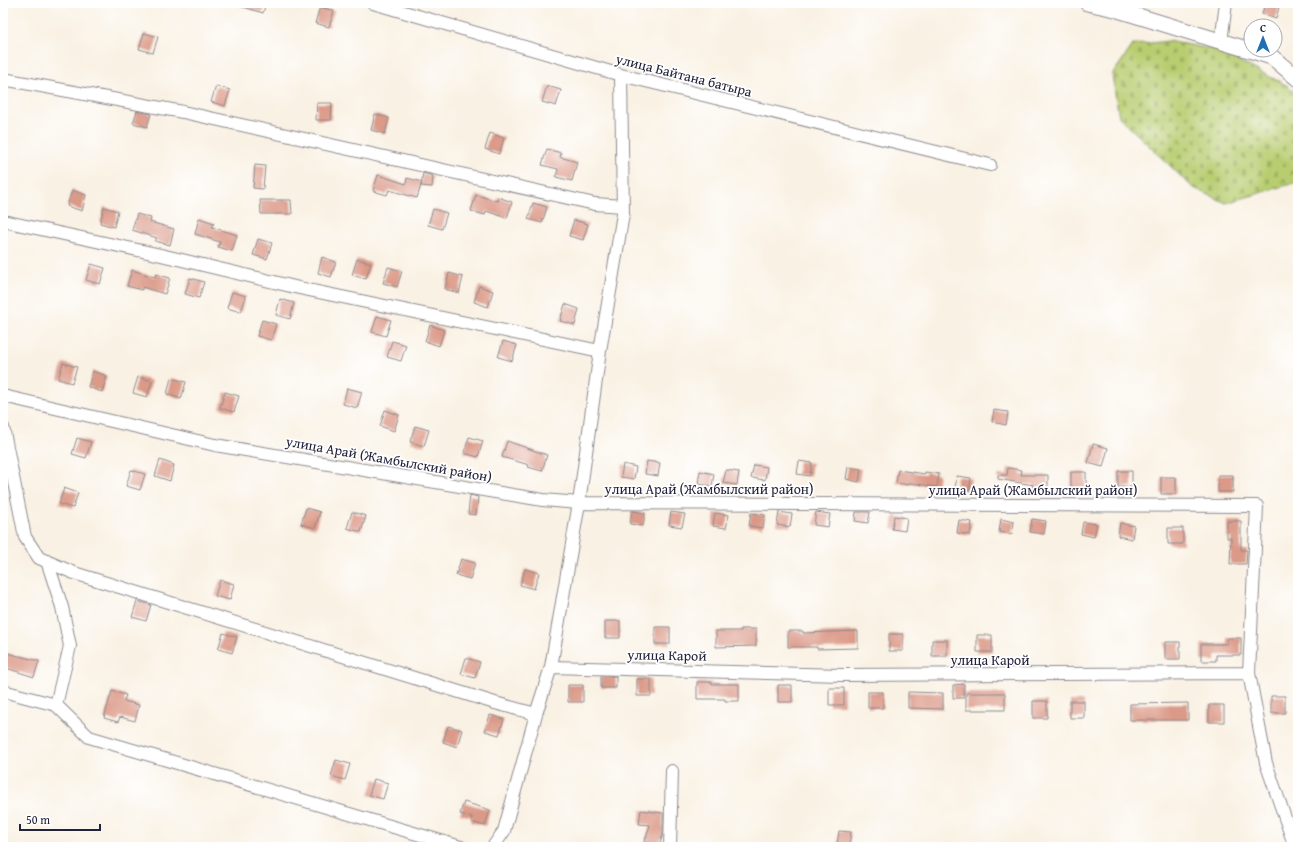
<svg xmlns="http://www.w3.org/2000/svg" width="1301" height="850" font-family="'Gentium Book Plus',serif">
  <defs>
    <pattern id="cemetery-stones" width="16" height="16" patternUnits="userSpaceOnUse"><rect width="16" height="16" fill="#b8cd70"/><path d="M2 7V4a2 2 0 0 1 4 0v3zM10 15v-3a2 2 0 0 1 4 0v3z" fill="#9eb062"/></pattern>
  </defs>
  <rect width="100%" height="100%" fill="#fff"/>
  <filter id="ink" filterUnits="userSpaceOnUse"><feTurbulence type="fractalNoise" baseFrequency=".025" numOctaves="2"/><feDisplacementMap in="SourceGraphic" scale="8" xChannelSelector="R" yChannelSelector="G"/><feConvolveMatrix kernelMatrix="1 2 1 2 8 2 1 2 1" color-interpolation-filters="sRGB"/></filter>
  <filter id="wash" filterUnits="userSpaceOnUse"><feTurbulence type="fractalNoise" baseFrequency=".012" numOctaves="4" result="noise"/><feDisplacementMap in="SourceGraphic" scale="16" xChannelSelector="R" yChannelSelector="G"/><feGaussianBlur stdDeviation="0.9" result="paint"/><feColorMatrix in="noise" values="0 0 0 0 0 0 0 0 0 0 0 0 0 0 0 0 0 1.4 0 .05"/><feComposite in="paint" operator="in"/></filter>
  <g filter="url(#wash)">
    <rect width="100%" height="100%" fill="#f9f1e3"/>
    <!-- cemetery -->
    <path fill="url(#cemetery-stones)" stroke="#6d7856" d="M1168 41 1217 50 1288 86 1298 94V182L1226 203 1192 187 1119 117 1112 75 1133 45Z"/>
    <g id="blocks">
      <!-- building -->
      <path fill="#db9987" d="M237 3H266L263 13 237 5Z
        M1265 3H1280L1276 19 1262 14Z
        M320 7 334 11 329 27 315 23Z
        M144 33 158 37 153 53 139 49Z
        M216 86 230 90 225 106 211 102Z
        M547 86 561 90 556 106 542 102Z
        M317 103H332L331 120H316Z
        M137 111 151 114 147 127 133 123Z
        M375 114 389 118 385 134 371 130Z
        M490 133 504 138 499 154 485 149Z
        M547 149 561 153 560 157 577 162 572 181 556 177 558 169 542 165Z
        M255 165 265 166 263 189 253 188Z
        M423 173 433 176 432 187 421 186Z
        M378 175 406 184 407 178 422 182 417 198 389 190 387 195 373 191Z
        M72 190 86 195 82 211 67 206Z
        M476 195 497 201 498 197 512 202 507 218 486 211 485 215 471 211Z
        M260 200H291L292 214H261Z
        M533 203 547 207 542 223 528 219Z
        M104 207 118 211 114 227 100 223Z
        M433 209 447 213 442 229 428 225Z
        M137 214 151 218 150 222 174 229 170 245 155 241 157 238 132 230Z
        M199 218 214 223 212 227 237 235 232 251 218 247 220 242 195 234Z
        M574 220 588 224 583 240 569 236Z
        M258 239 272 243 267 259 253 255Z
        M322 257 336 262 331 277 318 273Z
        M357 259 371 263 366 279 352 275Z
        M91 264 105 268 100 284 86 280Z
        M388 267 402 271 397 287 383 283Z
        M132 270 155 277 156 274 170 278 165 294 142 287V290L127 286Z
        M449 273 463 277 459 293 445 289Z
        M190 278 204 282 199 298 185 294Z
        M479 286 493 291 488 307 474 302Z
        M232 292 246 296 241 312 227 308Z
        M280 299 294 303 290 319 276 315Z
        M565 304 579 309 575 325 560 321Z
        M377 316 391 320 386 336 372 332Z
        M262 320 276 324 271 340 257 336Z
        M430 325 444 330 439 346 425 341Z
        M392 341 406 345 401 361 387 357Z
        M503 341 517 345 512 361 498 357Z
        M63 363 77 367 72 383 58 379Z
        M93 371 107 376 102 392 88 387Z
        M138 377 152 381 147 397 133 393Z
        M171 378 186 382 181 399 167 394Z
        M347 388 362 392 357 408 343 404Z
        M225 392 239 396 234 412 220 408Z
        M385 410 399 415 394 431 380 426Z
        M994 410 1008 412 1006 425 992 422Z
        M415 426 429 430 424 446 410 442Z
        M469 437 483 441 478 457 464 453Z
        M77 438 91 442 86 458 72 454Z
        M507 441 547 455 542 471 528 467 529 465 502 457Z
        M1093 444 1108 448 1103 467 1088 463Z
        M160 460 174 465 170 481 155 476Z
        M647 461 660 463 658 476 645 474Z
        M799 461 812 463 810 476 797 474Z
        M623 464 636 467 634 479 621 477Z
        M754 465 767 467 765 480 751 478Z
        M848 467 861 469 859 482 846 479Z
        M1008 468 1022 470 1021 475H1048V491H1033V485L998 479V475H1007Z
        M131 470 145 474 140 490 126 486Z
        M726 470 739 472 737 485 723 483Z
        M898 470 925 474V472L939 474 937 487 910 483 909 485 896 483Z
        M700 471 714 474 712 486 698 484Z
        M1118 471H1132V487H1118Z
        M1071 472H1086V489H1071Z
        M1218 475H1233V492H1218Z
        M957 476 971 478 969 491 955 489Z
        M1161 477H1176V494H1161Z
        M64 488 78 493 73 508 59 504Z
        M470 495 478 497 476 515 468 514Z
        M306 508 320 512 315 528 301 524Z
        M632 511 645 513 643 526 630 524Z
        M352 512 366 516 361 532 347 528Z
        M671 512 685 514 682 527 669 525Z
        M779 512 792 514 790 527 777 525Z
        M816 512 830 514 828 527 814 525Z
        M856 512H870L868 523 855 521Z
        M715 513 729 515 726 528 713 526Z
        M751 513 765 515 763 528 749 526Z
        M894 516 907 518 905 531 892 529Z
        M1001 519 1014 522 1012 534 999 532Z
        M1032 519 1046 521 1044 534 1030 532Z
        M959 520 972 522 970 535 957 533Z
        M1227 521H1241V550H1247L1246 564H1230L1231 538H1227Z
        M1083 522 1097 524 1094 537 1081 534Z
        M1120 523 1134 526 1132 539 1118 536Z
        M1168 528H1183V544H1168Z
        M461 559 475 563 470 579 456 575Z
        M525 569 539 573 534 589 520 585Z
        M220 580 234 584 230 600 215 596Z
        M137 601 151 605 146 621 132 617Z
        M605 621H620V638H605Z
        M655 627H670V644H655Z
        M741 629H756V646L716 647V631H741Z
        M788 631H803V633L858 631V648L817 649V647H788Z
        M223 633 237 637 232 653 218 649Z
        M889 634H903V651H889Z
        M977 635H992V652H977Z
        M1227 638H1241V655H1216V661H1201V644H1227Z
        M932 640H947V656H932Z
        M1165 642H1180V659H1165Z
        M3 652 39 661 34 677 3 667Z
        M466 658 480 662 475 678 461 674Z
        M601 676H616V688H601Z
        M637 679H651V696H637Z
        M697 682H712V684H739V701H725V699H697Z
        M964 684V698H953V685Z
        M568 685H583V702H568Z
        M778 685H792V702H778Z
        M829 688H844V705H829Z
        M112 691 126 695 124 701 139 705 135 721 120 717 118 722 104 718Z
        M868 692H883V708H868Z
        M908 692 943 693V709L908 708Z
        M966 693H1005V710H966Z
        M1271 696H1285V713H1271Z
        M1033 701H1047V718H1033Z
        M1070 701H1084V718H1070Z
        M1188 703V720H1130V704Z
        M1209 705H1224V722H1209Z
        M490 715 504 719 499 735 485 731Z
        M448 726 462 730 457 747 443 742Z
        M336 760 350 764 345 780 331 776Z
        M374 779 388 783 383 799 369 795Z
        M464 802 490 810 485 826 471 822 472 817 460 814Z
        M641 810 663 813V833L659 847H643L650 825 639 824Z
        M839 831 851 832 849 847 837 845Z"/>
    </g>
  </g>
  <g filter="url(#ink)">
    <use href="#blocks" fill-opacity="0" stroke="#8e8a8f" stroke-width="1"/>
    <g fill="none" stroke-linecap="round" stroke-linejoin="round">
      <!-- minor casing -->
      <g stroke="#8e8a8f" stroke-width="14">
        <path id="minor" d="M373 3 621 75 990 165
          M1221 42 1226 3
          M3 79 183 112 595 204 623 206
          M3 221 161 255 299 288 600 351
          M3 396 215 445 543 500 579 503 1257 506 1249 673
          M3 427 25 537 39 558 74 573 495 703 536 714
          M47 561 62 607 70 646 56 705
          M551 667 842 675 1249 673 1266 763 1295 847
          M3 691 56 705 89 737 461 847
          M493 847 504 831 536 714 551 667 579 503 600 351 623 214 621 75
          M670 847 672 771"/>
      </g>
      <!-- tertiary casing -->
      <g stroke="#8e8a8f" stroke-width="17">
        <path id="tertiary" d="M1087 3 1115 9 1272 57 1298 79"/>
      </g>
      <!-- minor -->
      <use href="#minor" stroke="#fff" stroke-width="12"/>
      <!-- tertiary -->
      <use href="#tertiary" stroke="#fff" stroke-width="15"/>
    </g>
  </g>
  <g text-anchor="middle" dominant-baseline="central" stroke-width="3.5" stroke-linejoin="round" paint-order="stroke">
    <!-- street labels -->
    <g font-size="14" fill="#22223b" stroke="#fff">
      <text transform="translate(684 75) rotate(14)">улица Байтана батыра</text>
      <text transform="translate(389 459) rotate(10)">улица Арай (Жамбылский район)</text>
      <text x="709" y="489">улица Арай (Жамбылский район)</text>
      <text x="1033" y="490">улица Арай (Жамбылский район)</text>
      <text transform="translate(667 655) rotate(1)">улица Карой</text>
      <text x="990" y="660">улица Карой</text>
    </g>
  </g>
  <!-- margin -->
  <rect width="1301" height="850" fill="none" stroke="#fff" stroke-width="16"/>
  <!-- north arrow -->
  <g transform="translate(1263 38)"><circle r="19" fill="#ffffff" stroke="#a7a7b1"/>
  <path d="M0-3L7 15L0 10L-7 15Z" fill="#1f6fb2"/>
  <text y="-6" font-size="11" font-weight="bold" text-anchor="middle" fill="#22223b">С</text>
  </g>
  <!-- scale -->
  <path d="M20 824v6h80v-6" fill="none" stroke="#22223b" stroke-width="2"/>
  <text x="26" y="824" font-size="12" fill="#22223b" stroke="#ffffff" stroke-width="3" paint-order="stroke">50 m</text>
</svg>
